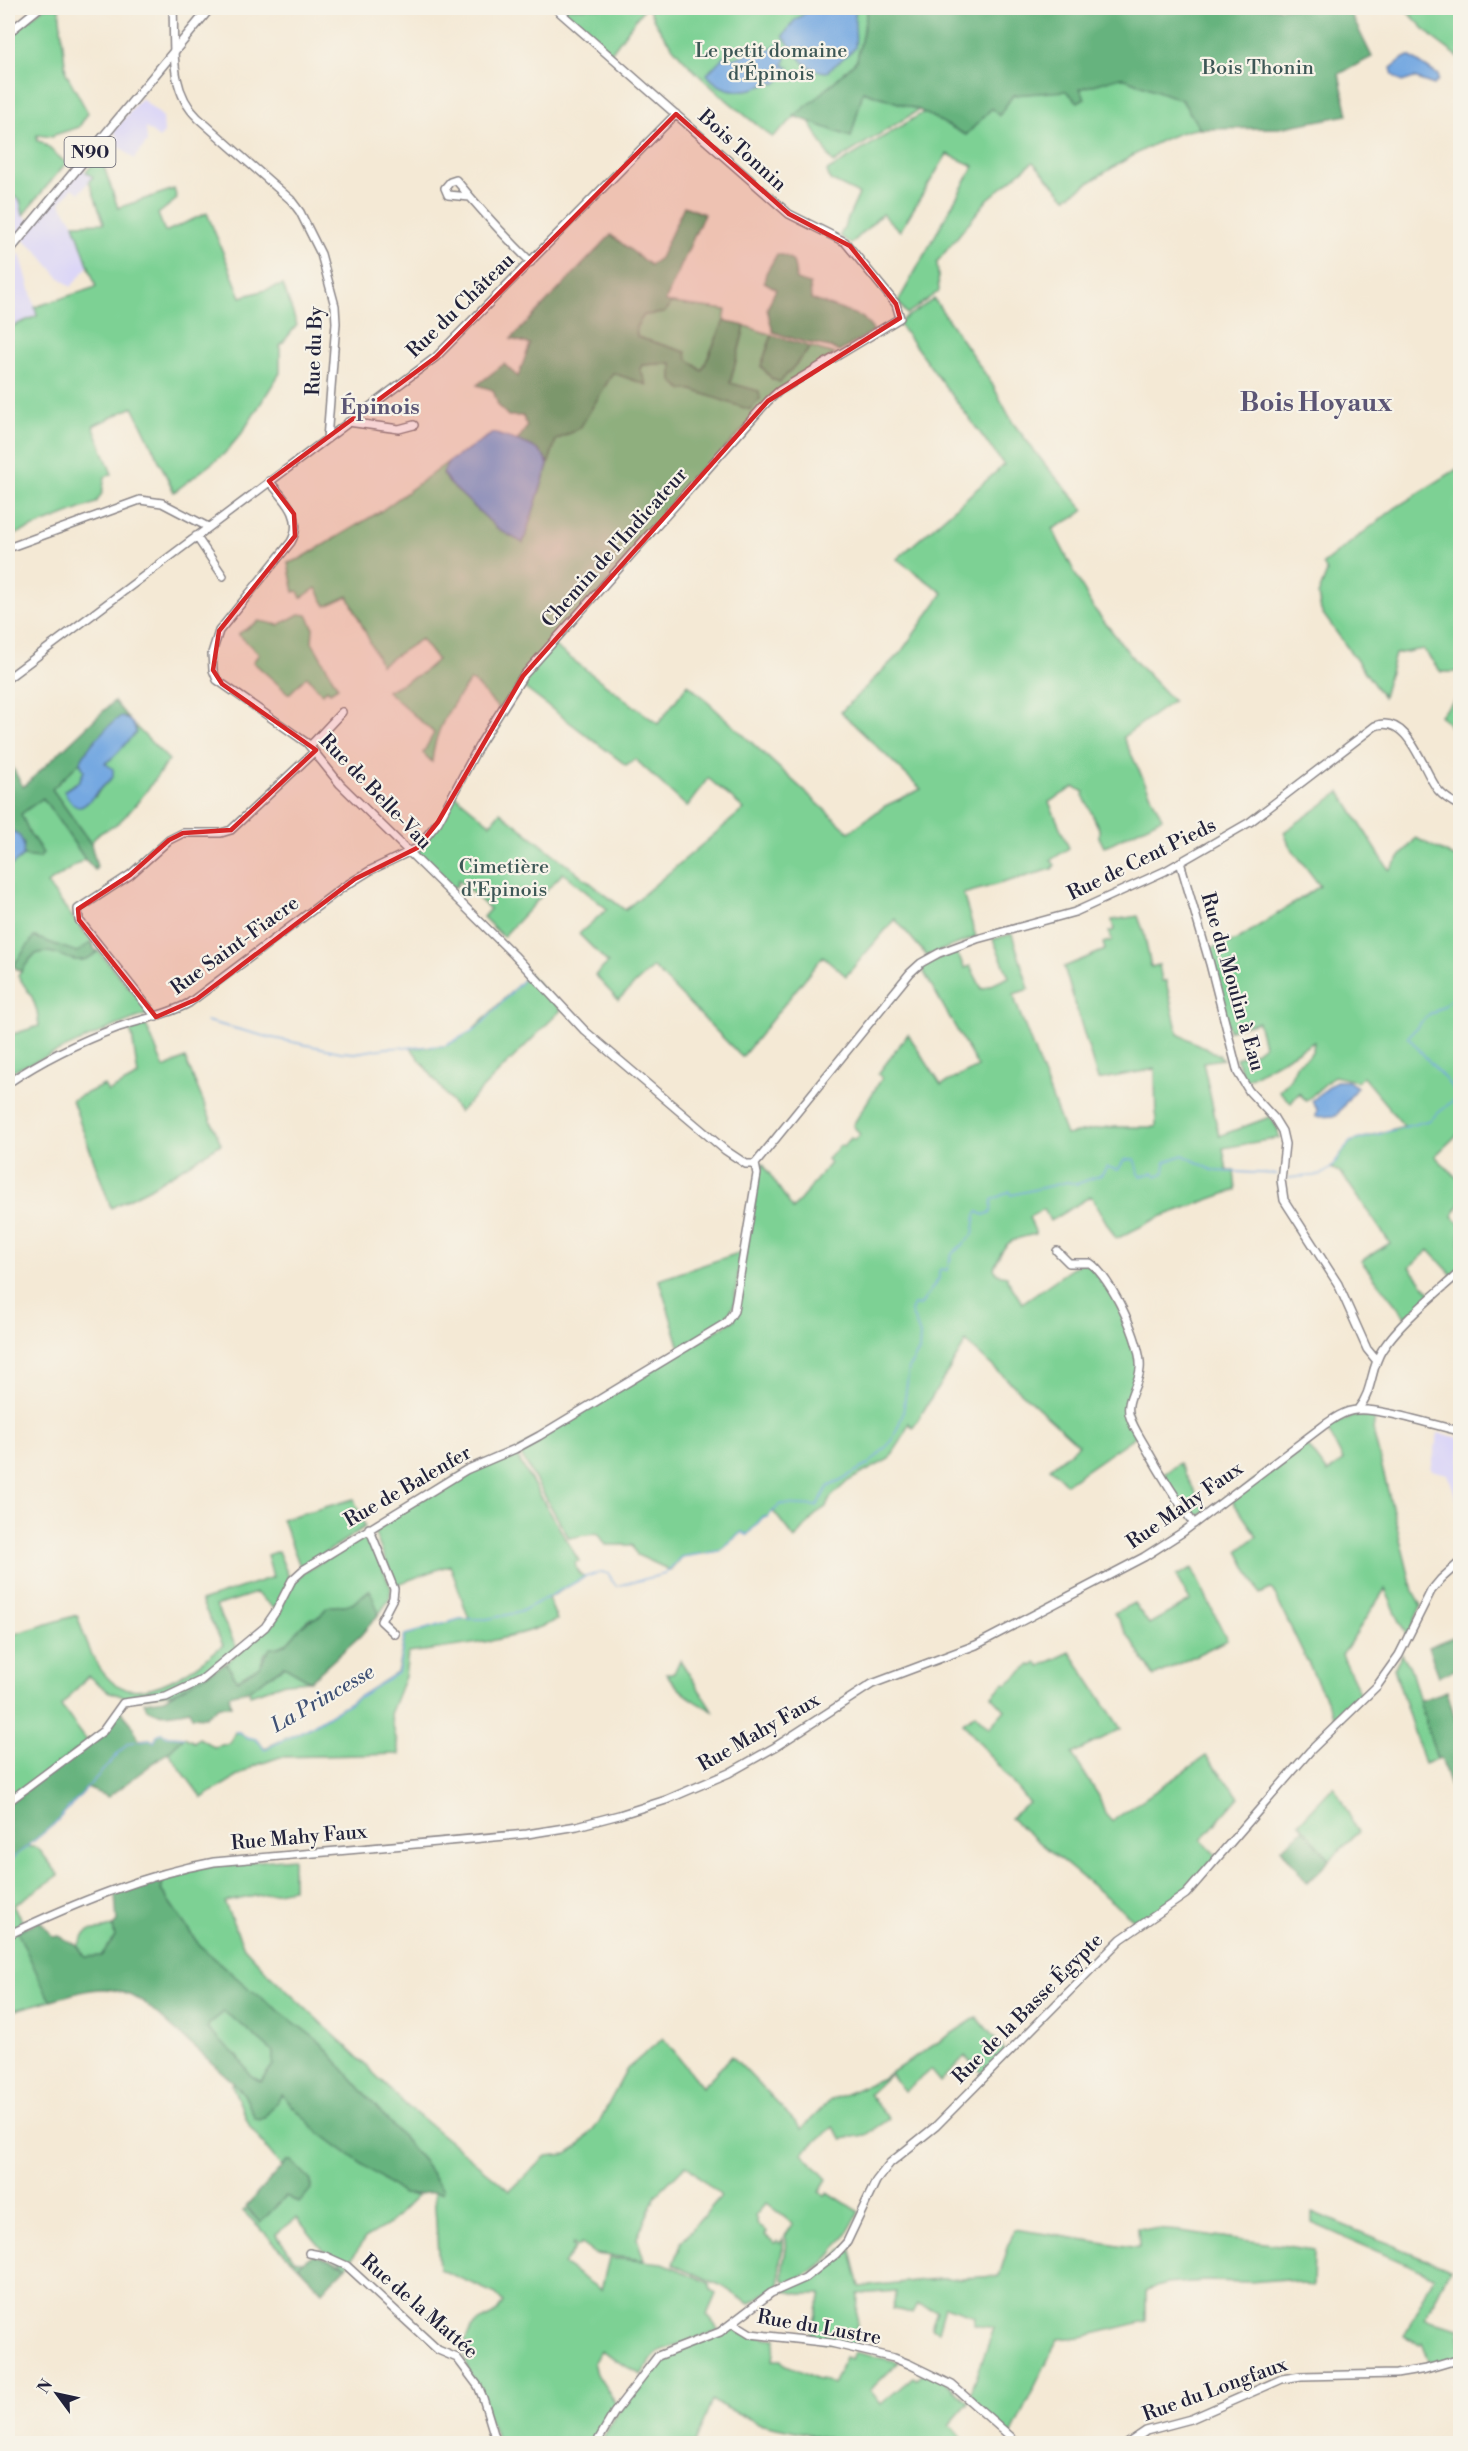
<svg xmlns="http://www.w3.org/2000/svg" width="1468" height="2451" font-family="'Libre Bodoni',serif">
  <rect width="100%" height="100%" fill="#f7f3e8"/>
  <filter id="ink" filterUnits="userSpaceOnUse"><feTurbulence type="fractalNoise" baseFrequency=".0167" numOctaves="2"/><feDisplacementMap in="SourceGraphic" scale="12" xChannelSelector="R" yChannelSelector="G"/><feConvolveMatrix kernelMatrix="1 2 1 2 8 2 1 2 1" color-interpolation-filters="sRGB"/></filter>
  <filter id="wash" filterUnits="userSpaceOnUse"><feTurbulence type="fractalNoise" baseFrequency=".008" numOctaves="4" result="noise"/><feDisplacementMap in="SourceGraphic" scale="24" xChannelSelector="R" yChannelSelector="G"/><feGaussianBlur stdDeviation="1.35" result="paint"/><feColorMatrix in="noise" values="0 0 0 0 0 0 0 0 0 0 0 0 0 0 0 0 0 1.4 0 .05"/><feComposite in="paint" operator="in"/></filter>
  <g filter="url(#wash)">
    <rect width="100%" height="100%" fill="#f4e9d5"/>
    <!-- built -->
    <path fill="#dbd6f7" d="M141 98 163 117 164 133 159 138 146 128 147 142 134 159 119 146 117 135 113 132Z
      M77 165 93 177 79 193 73 188 60 203 74 224 88 266 71 287 58 276 37 251 8 225V201L15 197 20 200 21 211 30 223Z
      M20 253 37 315 8 328V268Z
      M1438 1433 1460 1438V1510L1448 1474 1431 1470Z"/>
    <!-- green -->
    <path fill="#7dd194" stroke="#507a68" stroke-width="1.5" d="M43 8H59L66 73 88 113 79 127 54 135 53 137 37 135V141L42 142 66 163 23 215 20 200 15 197 8 199V38Z
      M559 8H644L611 53Z
      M648 8H868L857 60 817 98 772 137C729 102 671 59 648 8Z
      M1404 8H1460V58L1433 38Z
      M1120 77 1182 100 1200 129C1172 127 1092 180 1066 198L1033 162 988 199 937 262 939 291 907 314 898 302 974 166 947 154 900 231 882 214 851 244 840 236 859 194 830 180 827 171 924 112 966 135 992 108 999 115 1013 95 1080 89Z
      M863 91 919 110 833 163 809 121 851 137Z
      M100 155 118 208 174 189 177 199 158 214 165 232 207 213 241 297 283 285 297 325 280 346V373L242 433 224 454 174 492 133 407 93 426 112 474 105 477 102 493 96 503 16 534 8 530V405L11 403 8 389V328L37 316 35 307 96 287 74 224 104 223 89 181 93 177 86 172Z
      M934 299 992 384 1013 423 1047 467 1084 510C1075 519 1064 522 1053 529L1058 540 1092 606 1136 662 1173 701 1123 737 1162 818 1104 847 1099 837V829L1083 795 1084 792 1074 787 1049 802 1069 848 1051 860 1055 865 1052 869 963 894 976 937 927 956 895 919 846 976 823 956 742 1057 653 967 618 1000 595 975 608 963 579 934 607 909 563 873 503 937 483 917 490 909 458 880 457 886 451 888 418 853 455 795 490 824 500 812 625 910 744 809 708 778 687 807 635 759 626 765 519 684 553 645 658 724 688 684 849 832 885 806 921 789 841 712 901 652 943 593 897 559 1004 465 898 323Z
      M672 303 726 310 724 321 702 371 686 358V352L637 337 636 327 644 315 664 313Z
      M745 326 772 335 761 366 780 382 811 347 835 354 784 386 685 491 499 709 474 682 470 681C451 705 434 730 432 762L423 753 434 733 387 691 422 673 437 660 421 639 381 665 348 596 326 606 316 588 301 598 298 591 294 592 288 563 300 559 381 511 448 462 443 473 523 543 556 440 580 428 612 372 646 384 640 369 642 365 672 363 683 390 730 384Z
      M1460 467V674L1458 672H1441L1423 649 1395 654 1383 697 1321 611 1318 595 1327 572 1323 564 1395 508Z
      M299 614 307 615 313 627 312 642 338 687 330 692 327 689 322 694 307 676 289 694 253 662 259 654 238 634 259 621 279 625Z
      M1460 695V737L1440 715Z
      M136 727 169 760C153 781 139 804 119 822 109 831 97 830 91 844L52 789 80 762 84 771 79 781 67 788 95 797 101 788 108 783 105 763C119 756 123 743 136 733Z
      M1340 792 1389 870 1416 838 1460 860V1132L1435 1156 1460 1181V1204L1452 1216 1460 1223V1269L1453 1276 1429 1250 1410 1267 1431 1294 1406 1318 1361 1261 1390 1243 1342 1174 1331 1168 1350 1142 1404 1126 1363 1077 1357 1081 1334 1076 1306 1101 1299 1093 1291 1103 1279 1091 1289 1081 1297 1064 1309 1056 1313 1050 1314 1042 1245 1081 1236 1058 1255 1052 1264 1045 1258 1022 1229 1030 1209 949 1237 940 1320 886 1289 845 1284 832Z
      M43 798 85 859 47 884 94 945V949L83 955 35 937 13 966 8 968V868L23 856 40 858V848L30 834 21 814Z
      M1138 916 1144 933 1151 967 1159 965 1162 981H1166L1178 1034 1219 1055 1223 1059 1203 1062 1219 1136 1270 1117 1278 1129 1279 1138 1223 1148 1227 1171H1234L1236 1190 1160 1217 1116 1239 1091 1196 1050 1221 1044 1209 1029 1217 1036 1234C1009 1239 1004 1242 994 1268L997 1274 1007 1276V1279L1022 1303 1080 1263H1087L1108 1286 1132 1337 1139 1364 1127 1403 1137 1435 1066 1484 1050 1468 1079 1445 966 1342 913 1428 909 1423 901 1441 889 1459 848 1481 831 1497 826 1507 817 1513 795 1539 773 1511 767 1517H763L747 1535 742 1532 719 1551 681 1557 670 1570 637 1555 632 1545H606L598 1533 569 1538 518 1450 734 1320 761 1164H763L793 1209 830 1163 827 1159 841 1145 843 1147 851 1138 854 1140 860 1135 853 1125 882 1078 878 1074 908 1034 941 1085 978 1067 921 967 955 950 965 968 970 966 982 989 1009 977 993 939 1012 934 1029 989 1014 994 1016 1003 1066 1135 1108 1127H1156L1155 1069 1098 1080 1064 967 1105 950 1103 943 1112 940 1109 932 1114 930 1112 920Z
      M98 951 151 1013C101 1029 56 1055 8 1072V1030L10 1035 39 1026 37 1011 32 997 18 976C22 970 29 958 36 954 57 943 74 975 98 951Z
      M529 974 561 1010 459 1112 411 1048 445 1046 471 1032Z
      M146 1025 164 1068 185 1058 221 1144 150 1188 111 1208 72 1100 104 1085 108 1092 138 1076 132 1035 129 1030Z
      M741 1252 734 1304 726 1320 680 1348 659 1280Z
      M1354 1416 1375 1417 1373 1431 1413 1591 1421 1606 1407 1637 1385 1589 1342 1655 1361 1695 1335 1718 1273 1591 1271 1589 1260 1594 1238 1551 1257 1536 1231 1499 1305 1442 1328 1473 1343 1460 1326 1427Z
      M515 1453 579 1561 575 1562C575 1568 579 1575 585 1577L548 1598 557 1620C511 1642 458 1646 408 1653L405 1677 390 1714 400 1754 280 1757 254 1766 202 1798 168 1752 184 1737 194 1742 199 1738 214 1747 230 1743 235 1732H239L245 1737 256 1739 265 1748 309 1728 397 1673 405 1635 460 1619H469L450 1565 398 1584 397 1589 373 1529 467 1470Z
      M1179 1463 1206 1511 1197 1518H1192L1163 1475Z
      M354 1499 365 1527 301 1569 282 1519Z
      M368 1533 391 1588 390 1598 379 1614 369 1590 352 1604 327 1607 319 1617 308 1619 286 1644 265 1653 260 1666 237 1680 226 1663 272 1625 279 1615 290 1585 300 1575Z
      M278 1551 290 1580 275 1609 256 1593 216 1606 237 1648 201 1678 173 1693 129 1699 108 1691 88 1676 61 1706 88 1742 8 1800V1636L77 1615C85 1638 92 1664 111 1681 143 1708 199 1666 223 1645L201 1601 273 1577 267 1555Z
      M1192 1568 1227 1640 1154 1676 1114 1613 1134 1603 1149 1624 1190 1601 1176 1576Z
      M1070 1652 1121 1729 1072 1754 1099 1796 1105 1813 1112 1821 1206 1756 1239 1797 1201 1840 1217 1856 1178 1898 1138 1923 1010 1818 1029 1803 963 1723 975 1714 989 1728 1005 1710 992 1696 1004 1683 1007 1684 1030 1665 1032 1666 1037 1663 1040 1666Z
      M1402 1654 1410 1667 1437 1759 1424 1764 1394 1668Z
      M680 1660 713 1711C693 1701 678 1691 666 1673H674Z
      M285 1666 310 1681 285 1683 250 1695 249 1690Z
      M1334 1786 1358 1832 1330 1860 1299 1823Z
      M26 1846 38 1848 59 1875 13 1906 26 1927 17 1931 51 2000 8 2012V1862Z
      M293 1858V1889L224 1902 244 1947 269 1974 350 2050 408 2107 510 2191 546 2156 567 2154 579 2146 599 2122 627 2069 663 2038 702 2087 732 2056 802 2129 829 2101 883 2078 977 2017 1006 2052 984 2075 965 2056 940 2082 930 2070 904 2092 891 2073 869 2094 889 2119 866 2135 842 2139 833 2127 802 2153 827 2179 819 2192 825 2195 828 2192 859 2212C843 2243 823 2273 787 2282L783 2279C780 2264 790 2249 785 2236L793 2224 766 2203 755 2216 758 2225 767 2232 765 2235 775 2243 777 2241 780 2243 783 2239C785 2248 780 2255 780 2264 779 2272 781 2278 779 2285L749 2304 722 2286 673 2264 681 2242 721 2196 686 2165 656 2195 637 2238 644 2260 595 2254 581 2244 577 2247 573 2244 572 2246 575 2249 563 2264 601 2290 609 2258 663 2263 710 2283 711 2290 716 2294 707 2315 719 2330 660 2351 650 2361 641 2375 600 2351 594 2362 597 2374 617 2406 592 2443H498C492 2411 452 2365 469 2332 476 2320 486 2321 495 2313 498 2311 501 2305 503 2302L496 2294 439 2269 434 2192 441 2193 423 2161 320 2042 246 1986 199 1945 161 1890 163 1881 161 1877 213 1865Z
      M113 1926 115 1937 101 1956 85 1957 78 1946C89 1921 96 1935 113 1926Z
      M224 2012 242 2025 273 2052V2065L260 2082 250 2075 238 2057 207 2030 209 2024Z
      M233 2082 244 2094 255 2118H264L282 2094 317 2131 403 2194 417 2196 389 2224 365 2238 347 2266 322 2249 297 2218 276 2234 295 2260 303 2262 300 2264 299 2267 243 2211 246 2209 260 2222 286 2196 287 2161 281 2166 250 2127 232 2085Z
      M1312 2212 1450 2269 1425 2319 1460 2328V2358L1431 2366 1422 2343 1420 2345 1404 2337 1434 2276 1312 2223Z
      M1138 2228 1180 2231 1314 2250 1313 2287 1286 2279 1250 2282 1206 2281 1166 2284 1146 2290V2321L1081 2337 1058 2339 1011 2435 969 2398 994 2328 974 2324 975 2316 945 2306 938 2331 931 2328 937 2311 918 2304 913 2313 892 2309 897 2291 858 2294 856 2348 810 2338 821 2294H799L780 2290 810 2278 846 2247H850L860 2287 924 2280 999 2276 1014 2229 1139 2248Z
      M730 2328 747 2335 776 2339 773 2360H781L785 2365C789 2365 816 2378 819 2380L821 2379 833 2385 845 2357 851 2359 854 2352 899 2362 870 2390 881 2404 913 2377 916 2379 925 2372 947 2383 969 2402 949 2425 968 2443H839L828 2438 758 2423 712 2401 695 2443 604 2444 601 2441 617 2414 658 2359Z"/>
    <!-- forest -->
    <path fill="#66b37e" stroke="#446a5c" stroke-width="1.5" fill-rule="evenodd" d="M868 8H1348L1372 57 1339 74 1348 115 1279 128 1200 129 1182 100 1120 77 1080 89 1085 98 1078 102 1066 91 1013 95 999 116 992 108 966 135 919 110 863 91 851 137 794 116 817 98 857 60Z
      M684 206 704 214 665 302 672 303 664 313 644 315 636 327 637 337 686 352 687 358 702 371 724 321 745 326 730 383 759 391 760 399 750 410 692 390H683L672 381V363L642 365 640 369 647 385 613 373 580 428 556 440 548 465C544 449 531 447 517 441L527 427 523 416H508L498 405 493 390 477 385 504 364 518 377 530 344 511 339 611 235 650 265 660 258Z
      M777 254C795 257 795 263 796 280L810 284 811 299 862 317 874 331 839 352 830 347 804 342 773 332 767 309 776 289 764 282 766 273Z
      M772 335 811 347 780 382 772 379 761 366Z
      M114 701 128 718 121 716 88 748 80 762 52 789 91 844 97 867 95 870 85 859 43 798 21 814 30 834 43 853 40 858 23 856 24 843 12 831 8 834V759L23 787Z
      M34 937 77 952 92 942 94 949 98 951C74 975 58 944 36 954 30 957 25 967 21 972L13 966Z
      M370 1590 379 1614 360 1636 310 1681 284 1666 249 1690 229 1695 231 1706H219L205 1717 192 1716 190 1710C175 1713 161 1717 147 1709L144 1702 164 1699 226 1663 237 1680 260 1666 270 1648C295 1649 294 1621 319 1617L327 1607 352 1604Z
      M1460 1634V1668L1439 1676 1428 1647Z
      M1447 1691 1460 1735V1780L1450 1786 1441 1758 1437 1759 1419 1701Z
      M119 1709 131 1723 139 1740 150 1739 154 1742 157 1735 162 1733 168 1736 184 1737 168 1752 108 1797 87 1788 53 1825 8 1862V1802L103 1731Z
      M1304 1829 1330 1860 1307 1883 1281 1848Z
      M161 1877 163 1881 161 1890 199 1945 246 1986 320 2042 423 2161 443 2190 442 2193C427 2191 417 2196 403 2194L317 2131 282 2095 264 2118 259 2120 255 2118 244 2094 233 2082 145 2003C107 1980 90 1990 51 2000L48 1997 17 1931 40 1921 53 1937 59 1936 78 1946 85 1957 101 1956 115 1937 113 1926 117 1922 115 1895 118 1890ZM224 2012 242 2025 273 2052V2065L261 2082 250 2075 238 2057 207 2029 209 2024Z
      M287 2161H291L311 2181V2189L299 2203 286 2196 260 2223 246 2206Z
      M314 2254 347 2266 322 2291 299 2267 300 2264Z"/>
    <!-- water -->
    <path fill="#75a8e1" stroke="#4c658e" stroke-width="1.5" d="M812 8H856C853 22 857 34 855 48L827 72C804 71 796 53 783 36L794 21Z
      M778 44 786 59 783 65 789 67 786 74 775 84 771 82C749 93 723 96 707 74L724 56 734 59 757 49 766 51Z
      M1409 56 1438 75V80L1434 85 1414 78 1402 82 1393 75 1391 68 1404 58Z
      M493 433C512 440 543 444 548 465L523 543 499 530 449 483 443 473 448 462Z
      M121 716C130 719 135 724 136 733 124 743 119 755 105 763L113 769V777C109 781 105 784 102 787 87 801 80 822 64 791L79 781 84 771 80 762C90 743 104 729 121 716Z
      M12 831C24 836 24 846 23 856L8 868V834Z
      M1336 1081H1348L1357 1087 1336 1116 1316 1117 1317 1109 1312 1101Z"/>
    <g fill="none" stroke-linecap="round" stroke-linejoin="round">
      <!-- stream -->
      <path stroke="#75a8e1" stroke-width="1.5" d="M206 1021 268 1037 341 1052 355 1053 387 1048 445 1046 479 1027 523 980
        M1288 1178 1321 1175 1331 1168 1350 1142 1430 1120 1457 1097V1093L1408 1037 1425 1018 1444 1006 1460 991
        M235 1732H239L245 1737 256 1739 265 1749 309 1728 398 1673 405 1635 460 1619H487L520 1612 585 1577 602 1572 609 1574 611 1580 617 1586 665 1574 681 1557 719 1551 742 1532 747 1535 763 1517H767L781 1504 817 1506 828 1487 869 1464 892 1441 903 1414 909 1367 919 1351 920 1335 911 1311 914 1305 920 1306 939 1278V1271L941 1269 947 1270 952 1254 973 1235 976 1215 978 1212 984 1215 991 1212 992 1200 1010 1191 1011 1195 1067 1182 1077 1184 1101 1175 1107 1167 1118 1170 1124 1160 1134 1159 1140 1176 1153 1173 1157 1176 1164 1173 1165 1162 1183 1155 1214 1171 1277 1174
        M8 1862 53 1825 128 1743 150 1739 154 1742 157 1735 162 1733 168 1736 184 1737"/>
    </g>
  </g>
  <g filter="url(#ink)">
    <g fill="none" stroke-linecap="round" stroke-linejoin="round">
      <!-- minor casing -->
      <g stroke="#8b8688" stroke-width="10">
        <path id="minor" d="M173 8C175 45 168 89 198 118L291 200 300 212 321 254 335 306 336 323 327 439
          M8 33 39 8
          M470 197 448 195 445 188 450 182 456 180C480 209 504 236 531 262
          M348 422 399 429 414 425
          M269 481C284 499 305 517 291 542L219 631 212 653 213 670 217 680 307 743 340 784 514 955 585 1031 725 1150 746 1164H755
          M196 536 223 576
          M8 548 140 500 162 503 208 527
          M8 678 436 357 676 114
          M310 746 342 712
          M1180 862 1210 964 1238 1073 1249 1091 1274 1118 1282 1131 1285 1144 1281 1180 1284 1200 1338 1284 1367 1349 1376 1360
          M156 1017 79 920 78 909 130 875 169 840 183 833H221L231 830 314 752
          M8 1083C42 1060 81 1041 119 1027 143 1019 167 1015 189 1003L342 888 371 870 417 848 438 822 480 744 523 676 768 401 779 391 900 318 896 304 845 242 789 214 555 8
          M755 1164 910 973 921 963 939 953 977 939 1075 912 1165 871 1250 822 1375 726C1409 713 1422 770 1438 790 1444 797 1452 802 1460 806
          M1057 1251 1069 1263H1090C1110 1276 1143 1344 1140 1369 1139 1385 1124 1401 1130 1417 1133 1427 1140 1437 1145 1446 1160 1473 1176 1499 1194 1524
          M1358 1409C1373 1392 1370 1369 1382 1350 1402 1320 1434 1296 1460 1272
          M369 1528 394 1589 393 1598 381 1621 395 1634
          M8 1802 103 1731 123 1703 166 1697 200 1681 265 1627 276 1611 292 1580 303 1570 466 1470 515 1449 539 1436 726 1323 734 1311 757 1174 755 1164
          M8 1935C73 1904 143 1875 214 1862L527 1834 577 1826 619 1815 666 1800 729 1773 775 1747 872 1684 976 1645 1144 1557 1183 1532 1323 1426C1333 1419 1344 1411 1356 1410 1378 1407 1436 1426 1460 1431
          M309 2253 325 2256 347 2266 438 2350 457 2358 478 2386 483 2398 497 2444
          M733 2323 751 2334 831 2343 894 2358 909 2364 952 2385 1019 2444
          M596 2444 614 2413 658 2356 720 2332 771 2293 805 2278 836 2254 847 2242 876 2181 890 2163 936 2126 1121 1939 1186 1894 1310 1751 1377 1686 1399 1655 1431 1591 1441 1579 1460 1562
          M1127 2444 1146 2431 1191 2419 1282 2379 1301 2376 1396 2374 1426 2369 1460 2359"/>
      </g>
      <!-- major casing -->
      <g stroke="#8b8688" stroke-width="11">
        <path id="major" d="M8 252 210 8"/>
      </g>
      <!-- minor -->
      <use href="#minor" stroke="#fff" stroke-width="7"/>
      <!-- major -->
      <use href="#major" stroke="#fff" stroke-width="8"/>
    </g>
  </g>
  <!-- marked area -->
  <path fill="#d62828" fill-opacity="0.2" stroke="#d62828" stroke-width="4.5" stroke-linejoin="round" d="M676 114 789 214 850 246 896 304 900 318 768 401 523 676 438 822 417 848 355 879 197 999 156 1017 79 920 78 909 130 875 169 840 183 833 231 830 316 750 222 684 213 670 219 631 295 536 294 514 269 481 436 357Z"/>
  <g text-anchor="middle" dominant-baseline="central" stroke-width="4.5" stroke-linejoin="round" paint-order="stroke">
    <!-- shield labels -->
    <rect fill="#f7f3e8" stroke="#62616f" stroke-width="1.5" x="64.5" y="137" width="51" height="30" rx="4.5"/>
    <g font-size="18" font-weight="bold" fill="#22223b">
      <text x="90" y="152">N90</text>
    </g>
    <!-- park labels -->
    <g font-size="20" fill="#3d5756" stroke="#f7f3e8">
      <text x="771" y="51">Le petit domaine<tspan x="771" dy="23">d'Épinois</tspan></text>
      <text x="1258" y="68">Bois Thonin</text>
      <text x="504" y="867">Cimetière<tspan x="504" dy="23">d'Epinois</tspan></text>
    </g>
    <!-- street labels -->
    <g font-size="20" fill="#22223b" stroke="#f7f3e8">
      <text transform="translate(742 151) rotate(42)">Bois Tonnin</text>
      <text transform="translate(461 306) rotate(-44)">Rue du Château</text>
      <text transform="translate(315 351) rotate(-88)">Rue du By</text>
      <text transform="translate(615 548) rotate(-48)">Chemin de l'Indicateur</text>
      <text transform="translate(375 792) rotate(46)">Rue de Belle-Vau</text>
      <text transform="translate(1142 860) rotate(-26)">Rue de Cent Pieds</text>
      <text transform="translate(235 946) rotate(-36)">Rue Saint-Fiacre</text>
      <text transform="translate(1232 982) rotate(74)">Rue du Moulin à Eau</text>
      <text transform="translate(408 1487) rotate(-30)">Rue de Balenfer</text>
      <text transform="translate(1185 1506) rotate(-35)">Rue Mahy Faux</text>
      <text transform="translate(759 1733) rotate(-30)">Rue Mahy Faux</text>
      <text transform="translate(299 1838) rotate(-5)">Rue Mahy Faux</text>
      <text transform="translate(1028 2009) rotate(-45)">Rue de la Basse Égypte</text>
      <text transform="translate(419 2307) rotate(41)">Rue de la Mattée</text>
      <text transform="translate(819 2328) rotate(10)">Rue du Lustre</text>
      <text transform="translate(1215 2390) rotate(-20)">Rue du Longfaux</text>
    </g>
    <!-- water labels -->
    <g font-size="21" font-style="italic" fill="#3f5175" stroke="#f7f3e8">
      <text transform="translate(323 1699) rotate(-30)">La Princesse</text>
    </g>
    <!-- quarter labels -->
    <g font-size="22" font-weight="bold" fill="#5c5675" stroke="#f7f3e8">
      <text x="380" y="407">Épinois</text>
    </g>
    <!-- district labels -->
    <g font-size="26" font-weight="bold" fill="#5c5675" stroke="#f7f3e8">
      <text x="1316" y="403">Bois Hoyaux</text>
    </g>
  </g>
  <!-- margin -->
  <rect width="1468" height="2451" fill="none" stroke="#f7f3e8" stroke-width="30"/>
  <!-- north arrow -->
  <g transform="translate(57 2394) rotate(303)" stroke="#f7f3e8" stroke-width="4.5" paint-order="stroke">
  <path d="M0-4.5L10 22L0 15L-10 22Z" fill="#22223b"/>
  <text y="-9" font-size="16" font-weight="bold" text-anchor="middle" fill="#22223b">N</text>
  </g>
</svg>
